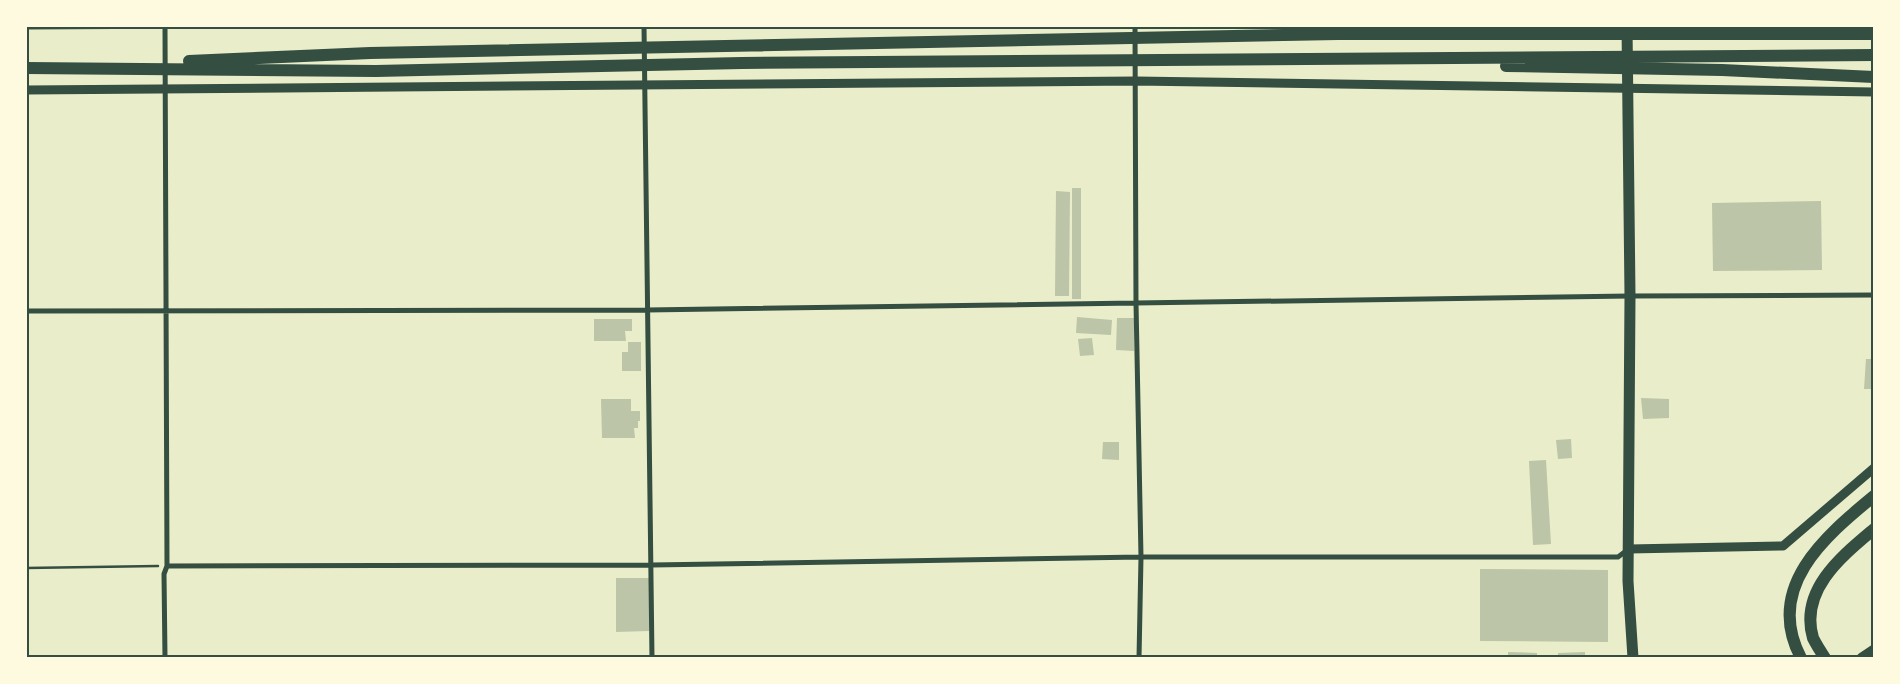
<svg xmlns="http://www.w3.org/2000/svg" width="1900" height="684" font-family="'IBM Plex Sans',sans-serif">
  <rect width="100%" height="100%" fill="#e9edc9"/>
  <!-- building -->
  <path fill="#bcc5a7" d="M1072 188H1081V299H1072Z
    M1056 191 1070 192 1069 296H1055Z
    M1821 201 1822 270 1713 271 1712 203Z
    M1077 317 1112 320 1111 335 1076 333Z
    M1117 318H1134V351L1116 350Z
    M594 319H632V331H625L626 341H594Z
    M1092 338 1094 355 1080 356 1078 339Z
    M628 342H641V371H622V352H628Z
    M1866 359H1874V389H1864Z
    M1641 398 1669 399V418L1643 419Z
    M601 399H631V411H640V421H638V428H634L635 438H602Z
    M1571 439 1572 458 1558 459 1556 440Z
    M1103 442H1119V460L1102 459Z
    M1546 460 1551 544 1533 545 1529 461Z
    M1480 569 1608 570V642L1480 641Z
    M616 578H649V631L616 632Z
    M1508 652 1537 653V658H1508Z
    M1585 652V658H1558V653Z"/>
  <g fill="none" stroke-linecap="round" stroke-linejoin="round">
    <!-- path -->
    <path stroke="#344e41" stroke-width="2.5" d="M26 568 158 566"/>
    <!-- minor -->
    <path stroke="#344e41" stroke-width="5" d="M644 26 652 658
      M1135 26 1136 303 1141 557 1139 658
      M26 27 204 26
      M26 311 647 310 1630 296 1874 295
      M167 566 652 565 1141 557H1618L1626 551
      M165 658 164 574 167 566 165 26"/>
    <!-- tertiary -->
    <path stroke="#344e41" stroke-width="9" d="M26 90 1136 81 1874 92
      M1629 549 1783 546 1874 468"/>
    <!-- primary -->
    <path stroke="#344e41" stroke-width="11" d="M1627 26 1630 296 1628 581 1633 658"/>
    <!-- trunk -->
    <path stroke="#344e41" stroke-width="11" d="M1862 658 1874 650"/>
    <!-- motorway -->
    <path stroke="#344e41" stroke-width="12" d="M189 61 370 53 1338 34H1874
      M1506 66 1722 70 1874 77
      M26 68 376 71 742 63 1874 55
      M1801 658C1764 588 1824 537 1874 496
      M1825 658C1821 652 1816 644 1813 638 1799 590 1842 556 1874 529"/>
  </g>
  <!-- border -->
  <rect width="1900" height="684" fill="none" stroke="#fefae0" stroke-width="55"/>
  <rect x="28" y="28" width="1844" height="628" fill="none" stroke="#344e41" stroke-width="2"/>
</svg>
